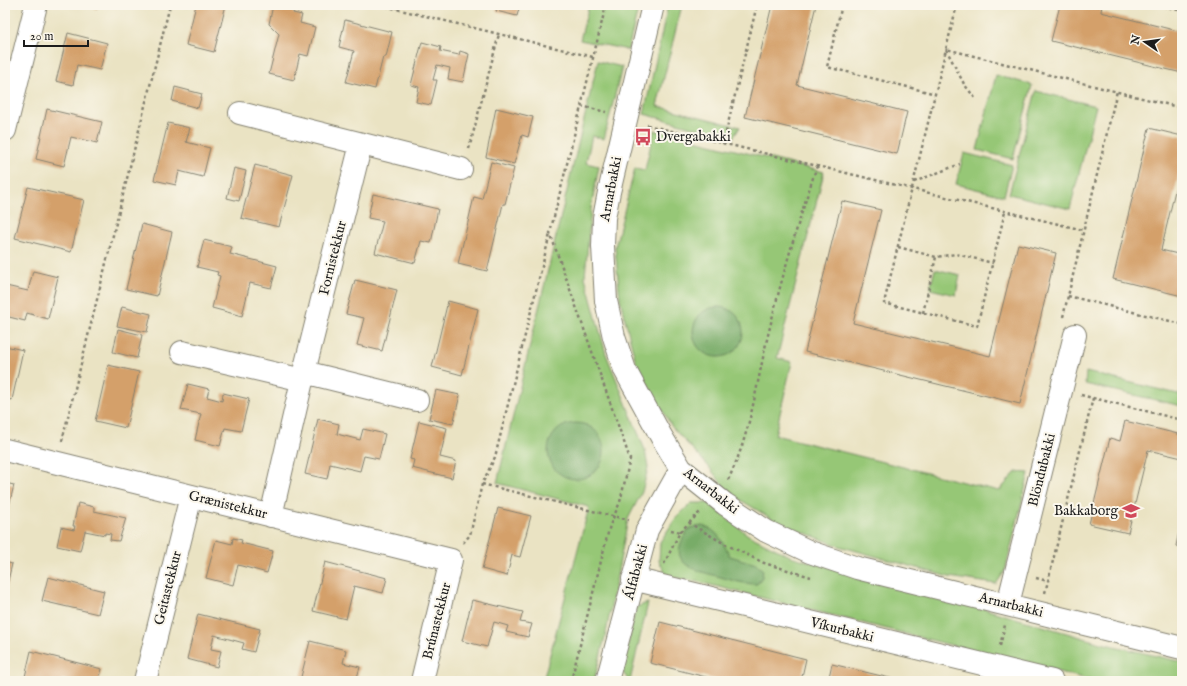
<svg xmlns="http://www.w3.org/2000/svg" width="1187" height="686" font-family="'IM FELL English',serif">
  <rect width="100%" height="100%" fill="#fbf7ec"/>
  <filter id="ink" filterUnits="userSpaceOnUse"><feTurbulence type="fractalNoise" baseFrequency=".025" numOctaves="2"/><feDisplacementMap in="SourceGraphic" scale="8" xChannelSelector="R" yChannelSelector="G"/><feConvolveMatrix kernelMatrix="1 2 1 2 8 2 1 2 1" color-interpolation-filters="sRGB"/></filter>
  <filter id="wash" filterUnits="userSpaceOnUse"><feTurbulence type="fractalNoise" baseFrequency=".012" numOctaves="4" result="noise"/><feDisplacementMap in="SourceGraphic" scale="16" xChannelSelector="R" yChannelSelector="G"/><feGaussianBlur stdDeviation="0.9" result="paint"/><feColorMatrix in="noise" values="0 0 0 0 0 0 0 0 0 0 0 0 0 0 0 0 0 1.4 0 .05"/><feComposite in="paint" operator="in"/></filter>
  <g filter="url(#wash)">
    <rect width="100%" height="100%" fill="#eae3c3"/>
    <!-- green -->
    <path fill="#96c776" stroke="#597249" d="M589 5H639L628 50 580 40Z
      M668 5H682L657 106 740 127 733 138 644 114Z
      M598 61 622 67 604 139 592 136 586 163 599 166 591 208 585 277 606 354 645 450 648 468 642 492 628 519 606 633 594 681H543L589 507 497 483Z
      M996 75 1032 85 1013 159 977 150Z
      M1036 91 1096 106 1070 209 1009 194Z
      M654 130 824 172 777 358 792 362 775 435 999 491 1016 472 1029 473 1005 571 996 584 949 577 839 546 777 522 729 493 709 467 672 427 636 363 620 299 615 247 635 168 645 170Z
      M964 153 1012 165 1004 196 956 184Z
      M935 269 960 275 956 295 930 289Z
      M1086 372 1182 395V406L1085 384Z
      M691 503H709L748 535 790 556 849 573 957 601 1101 643 1182 662V681H1095L699 582 667 576 659 561 660 542 675 519Z
      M648 603 630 681H629L622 671 636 607Z"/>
    <!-- forest -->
    <path fill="#78ac67" stroke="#4a6442" d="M693 332a25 25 0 1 1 50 0a25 25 0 1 1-50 0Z
      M548 451a28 28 0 1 1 56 0a28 28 0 1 1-56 0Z
      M702 526C718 529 723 543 730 556L756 564 763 570 762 577 757 584C743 584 731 580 717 576 688 569 665 561 690 528Z"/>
    <g id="blocks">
      <!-- building -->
      <path fill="#d4a06b" d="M84 5H98L97 9Z
        M196 5H226L214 52 186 45Z
        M273 5 294 10 293 13 302 15 300 23 315 27 308 56 300 54 294 80 269 74 279 34 269 24Z
        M498 5H520L517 16 496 11Z
        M772 5H816L797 85 907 112 897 154 745 117Z
        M1060 5H1102L1101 12 1182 32V73L1051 41Z
        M345 20 392 32 386 57H383L375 89 346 82 354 51 339 47Z
        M68 33 107 43 100 70 77 65 73 85 56 81Z
        M422 42 441 47 440 51 459 55 460 51 469 54 463 82 448 79 450 68 437 65 433 80H437L431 105 416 102 419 87 411 85Z
        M175 87 202 94 198 108 172 101Z
        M496 108 533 117 528 137 522 135 514 164 486 157Z
        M47 109 102 122 97 143 71 137 64 166 36 159Z
        M168 123 190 128 186 142 210 148 203 177 179 171 176 185 154 180Z
        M1149 128 1182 136V161L1161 250 1182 255V296L1113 279Z
        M491 162 514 168 505 204H503L487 271 458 264 474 197 482 199Z
        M255 165 293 175 279 227 241 218Z
        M234 168 246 171 239 201 227 198Z
        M28 187 84 200 71 252 15 238Z
        M373 194 438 209 431 243 421 241 415 263 375 253 383 221 368 218Z
        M842 201 881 210 853 323 990 356 1018 244 1056 253 1020 404 805 352Z
        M142 224 172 232 157 296 126 289Z
        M204 240 232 247 230 254 277 266 271 288 250 283 242 316 212 308 220 276 217 275 218 272 197 267Z
        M33 271 58 277 48 319 27 313 25 321 5 316V292L6 286 28 291Z
        M355 280 397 290 382 351 357 345 364 318 346 314Z
        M448 301 478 309 462 375 432 367Z
        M122 307 151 314 147 332 117 326Z
        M118 329 142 335 137 358 113 352Z
        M5 346 23 350 12 400 5 398Z
        M108 365 139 372 126 428 95 421Z
        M188 384 209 389 207 397 222 401 223 393 249 399 241 431 225 428 220 446 195 440 201 414 181 410Z
        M436 390 460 395 453 424 429 419Z
        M318 419 339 424 337 434 360 440 363 429 385 434 379 459 364 456 360 471 330 464 327 479 305 474Z
        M419 421 447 428 440 457 456 461 452 478 412 468 414 460 410 459Z
        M1125 421 1182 435V458L1148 450 1128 533 1089 524 1110 438 1120 441Z
        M5 483 14 485 7 514 5 513Z
        M78 503 94 507V511L126 518 119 541 110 540 111 534 105 533V535L85 531 80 551 57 546 61 527 74 530 75 526H73Z
        M498 508 531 516 520 557 512 555 507 576 482 569Z
        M1181 521H1182V548L1176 546Z
        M233 538 242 540 241 543 273 551 267 573 238 565 233 585 206 578 216 540 232 544Z
        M5 562 12 564 6 589H5Z
        M325 562 387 578 383 593 354 586 346 619 313 611Z
        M48 577 104 591 98 614 42 601Z
        M472 600 523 612 520 622 532 624 528 637 506 632 508 626 494 622 487 647 462 641Z
        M198 614 260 629 254 652 242 649 244 643 214 635 211 649 221 651 217 667 187 659Z
        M660 622 806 659 801 681H722L650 663Z
        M310 641 346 650 343 663 360 667 356 681H300Z
        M31 651 102 669 99 681H71L62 679 61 681H24Z
        M832 664 898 680V681H828Z"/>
    </g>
  </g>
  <g filter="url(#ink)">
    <use href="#blocks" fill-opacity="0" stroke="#838070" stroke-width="1"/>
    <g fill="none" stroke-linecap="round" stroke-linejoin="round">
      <!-- minor casing -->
      <g stroke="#838070" stroke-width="24">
        <path id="minor" d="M653 5 609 192 604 218 603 246 606 301 614 337 625 370 661 436 681 469 725 504 766 531 810 552 857 568 1182 648
          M240 113 461 169
          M5 130 36 5
          M182 352 303 380
          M304 372 417 400
          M5 450 451 560 422 681
          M271 516 304 372 361 144
          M633 579 1052 681
          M1008 604 1075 335
          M145 681 191 496
          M607 681 647 530 681 469"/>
      </g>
      <!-- path -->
      <path stroke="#838070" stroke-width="2.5" stroke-dasharray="3 3" stroke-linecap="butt" d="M380 5 593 57
        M842 5 827 67 936 94
        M957 5 946 49 1182 108
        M1158 5 1182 11
        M397 9 398 5
        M975 98 964 84 946 49 884 303 977 326 1005 212
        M581 106 606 112
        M647 125 1083 230
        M723 144 757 5
        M469 149 499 34
        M914 182 960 164
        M898 247 936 257 956 254 993 263
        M1068 296 1182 324
        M923 313 936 257
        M1063 317 1117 91
        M1081 395 1182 420
        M62 441 170 5
        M728 480C752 432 757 378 770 327 783 273 799 219 817 166
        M482 484 629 520
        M689 523 701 511
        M671 530 680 532
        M463 543 470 535 482 484 495 457 550 234
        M664 564 680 532 689 523 725 544 764 563 811 577
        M1036 578 1048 581
        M1045 593 1093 398
        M1000 646 1005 625
        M571 681 610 525 620 502 630 459 550 233 606 5"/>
      <!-- minor -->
      <use href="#minor" stroke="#fff" stroke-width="22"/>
    </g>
  </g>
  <!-- icons -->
  <defs>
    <g id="bus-bare" transform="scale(1.38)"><path d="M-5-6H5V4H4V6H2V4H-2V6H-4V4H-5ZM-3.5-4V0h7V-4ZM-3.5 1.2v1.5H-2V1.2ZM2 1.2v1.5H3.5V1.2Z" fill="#d1495b" stroke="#fbf7ec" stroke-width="2.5" paint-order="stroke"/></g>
    <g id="school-bare" transform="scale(1.38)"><path d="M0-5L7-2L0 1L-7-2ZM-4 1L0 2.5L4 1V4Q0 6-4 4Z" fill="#d1495b" stroke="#fbf7ec" stroke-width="2.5" paint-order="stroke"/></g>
  </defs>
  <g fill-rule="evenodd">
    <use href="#bus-bare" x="643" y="137"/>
    <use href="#school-bare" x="1131" y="511"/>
  </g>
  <g text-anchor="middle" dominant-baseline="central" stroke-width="4" stroke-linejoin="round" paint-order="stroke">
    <!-- poi labels -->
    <g font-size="14" fill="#1c1c1c" stroke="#fbf7ec" text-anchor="start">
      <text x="656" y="137">Dvergabakki</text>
      <text x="1118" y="511" text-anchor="end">Bakkaborg</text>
    </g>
    <!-- street labels -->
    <g font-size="14" fill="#1c1c1c" stroke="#fbf7ec">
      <text transform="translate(611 189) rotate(-79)">Arnarbakki</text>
      <text transform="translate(333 258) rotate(-76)">Fornistekkur</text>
      <text transform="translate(1042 470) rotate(-76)">Blöndubakki</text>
      <text transform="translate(711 491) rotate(38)">Arnarbakki</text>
      <text transform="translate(228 505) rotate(14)">Grænistekkur</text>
      <text transform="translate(636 572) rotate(-75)">Álfabakki</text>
      <text transform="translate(168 588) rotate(-76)">Geitastekkur</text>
      <text transform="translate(1011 605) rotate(14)">Arnarbakki</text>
      <text transform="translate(437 621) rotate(-76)">Brúnastekkur</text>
      <text transform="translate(842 630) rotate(14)">Víkurbakki</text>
    </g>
  </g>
  <!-- margin -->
  <rect width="1187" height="686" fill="none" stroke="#fbf7ec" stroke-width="20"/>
  <!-- north arrow -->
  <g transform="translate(1145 42) rotate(283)" stroke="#fbf7ec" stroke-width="3" paint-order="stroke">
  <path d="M0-3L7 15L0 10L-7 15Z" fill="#1c1c1c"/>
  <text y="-6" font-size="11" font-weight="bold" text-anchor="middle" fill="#1c1c1c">N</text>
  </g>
  <!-- scale -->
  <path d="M24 40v6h64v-6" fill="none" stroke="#1c1c1c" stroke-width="2"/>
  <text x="30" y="40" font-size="12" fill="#1c1c1c" stroke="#fbf7ec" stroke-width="3" paint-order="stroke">20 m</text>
</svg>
